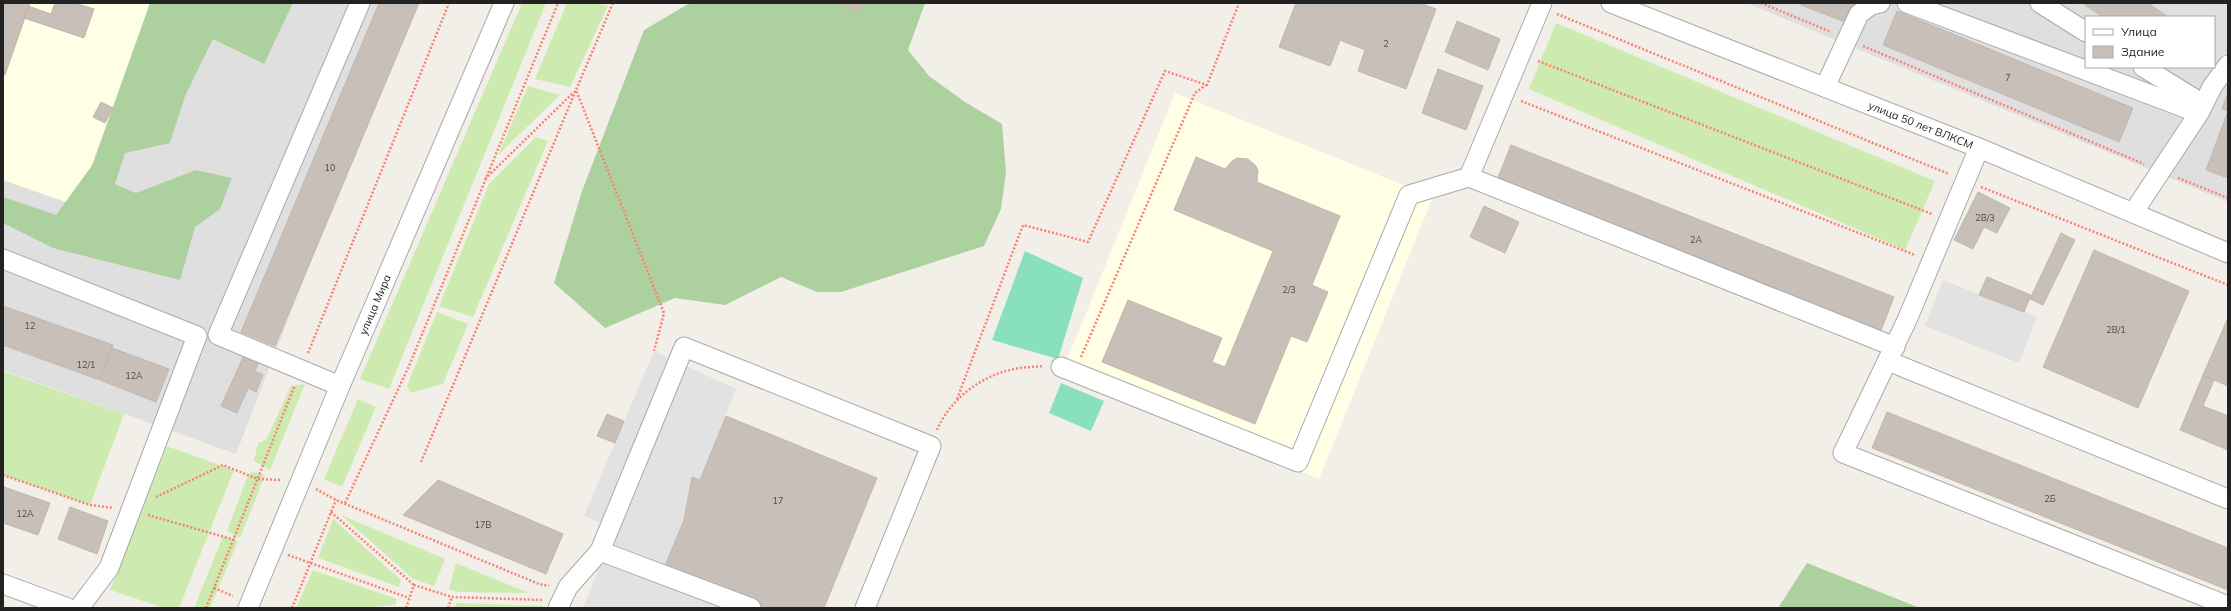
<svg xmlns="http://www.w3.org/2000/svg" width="2231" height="611" font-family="Mulish,sans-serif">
  <rect width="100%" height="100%" fill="#f2efe9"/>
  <!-- residential -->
  <path fill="#e0dfdf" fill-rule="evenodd" d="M3 3H411L236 454 3 370Z
    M1746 3H2228V202ZM2086 17H2214V67H2086Z"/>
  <!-- education -->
  <path fill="#ffffe5" d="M3 3H150L77 206 3 180Z
    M1175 93 1433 197 1319 479 1061 375Z"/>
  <!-- grass -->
  <path fill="#cdebb0" d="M522 3H546L389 389 360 379Z
    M567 3H596L608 6 570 87 535 79Z
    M1556 23 1935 181 1905 250 1529 89Z
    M528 86 560 95 498 155Z
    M536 137 548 141 473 317 439 306 489 184Z
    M437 312 468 324 443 384 410 393 407 386Z
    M3 371 124 414 90 505 3 475Z
    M305 384 270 470 254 461 258 443 266 440 291 386Z
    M358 399 376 407 342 487 324 479Z
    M167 446 234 470 179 608H164L110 590Z
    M252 472 265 475 240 538 227 531 248 475Z
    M341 515 445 559 434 586 413 579Z
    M333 519 401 580 399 587 318 558Z
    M223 536 238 541 210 608H194Z
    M456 563 529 593 458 592 449 589Z
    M313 570 397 599 395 605 362 608H296Z
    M457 603 543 606V608H454Z"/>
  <!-- forest -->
  <path fill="#add19e" d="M150 3H293L264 64 213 39 185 96 170 143 125 153 115 184 136 193 196 170 232 178 220 209 195 227 180 280 53 248 3 223V197L56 215 93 164Z
    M690 3H925L908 50 929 76 965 102 1002 124 1006 172 1001 209 984 246 841 292H817L781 277 725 305 675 298 605 328 554 283 582 191 644 30Z
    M1807 563 1920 608H1778Z"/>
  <!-- pitch -->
  <path fill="#88e0be" d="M1025 251 1083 278 1058 359 992 340Z
    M1061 383 1104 401 1091 431 1049 413Z"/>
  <!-- parking -->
  <path fill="#e2e2e2" d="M1943 280 2037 317 2019 363 1925 326Z
    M654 351 736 389 700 480 692 477 684 520 664 568 728 599 724 608H583L614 529 584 516Z"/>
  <!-- building -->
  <path fill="#c7bfb8" stroke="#c4b6ab" d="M3 3H30L5 75 3 74Z
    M55 3H75L94 9 84 38 24 18 28 6 51 14Z
    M379 3H419L275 346 241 332Z
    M838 3H862L858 12Z
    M1296 3H1420L1436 9 1406 89 1358 71 1365 50 1340 40 1330 66 1279 47Z
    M1802 3H1856L1848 23 1801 5Z
    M2082 3H2148L2168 17H2103Z
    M1897 11 2133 108 2119 142 1883 45Z
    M1457 21 1500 39 1488 70 1445 52Z
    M1438 69 1483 86 1466 130 1422 113Z
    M2228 92V111L2222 109Z
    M101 102 113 108 105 123 93 117Z
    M2228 111V178L2206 170Z
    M1511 145 1894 297 1880 333 1497 180Z
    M1196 157 1225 169 1232 161 1237 158 1248 159 1256 166 1258 171 1257 182 1340 216 1312 285 1328 292 1307 342 1291 336 1255 424 1102 362 1128 300 1222 338 1212 362 1225 367 1273 251 1174 210Z
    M1978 192 2010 208 1997 233 1984 227 1973 249 1954 240Z
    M1484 206 1519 222 1505 253 1470 237Z
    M2061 233 2075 240 2043 305 2030 299Z
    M2094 250 2189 291 2138 408 2043 367Z
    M1987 277 2031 295 2024 312 1979 295Z
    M3 306 113 345 100 380 3 345Z
    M2227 320H2228V386L2203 375Z
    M112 348 169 369 156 402 100 380Z
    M246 351 261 358 255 371 263 375 256 392 248 388 237 413 221 406Z
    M2203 375 2214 380 2203 406 2228 416V450L2180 430Z
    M1887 412 2228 548V590L1872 448Z
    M607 414 624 421 615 443 597 436Z
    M726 416 877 478 824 608H762L664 568 684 520 692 477 700 480Z
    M438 480 563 534 546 574 403 515Z
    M4 487 50 503 38 535 3 523Z
    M70 507 108 521 97 554 58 539Z"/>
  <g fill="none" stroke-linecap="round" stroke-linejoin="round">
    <!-- minor casing -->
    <g stroke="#a9a9a9" stroke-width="21">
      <g id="minor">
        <path d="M1542 3 1469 177 1895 347"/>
        <path id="s1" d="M1611 3 1979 148 2228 253"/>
        <path d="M1907 3 2199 113"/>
        <path d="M2040 3 2086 32"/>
        <path d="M2143 67 2203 104"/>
        <path d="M1825 87 1859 14 1871 5 1880 3"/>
        <path d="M1979 148 1907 320 1843 453 2228 606"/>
        <path d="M2133 213 2199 113 2212 87 2228 65"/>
        <path d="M3 259 197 336 109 568 79 608"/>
        <path d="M1888 361 2228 499"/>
        <path d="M1061 367 1298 462 1409 195 1469 177"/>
        <path d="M340 386 218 335 360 3"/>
        <path d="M600 551 751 608"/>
        <path d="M3 584 68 608"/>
        <path id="s2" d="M248 608 340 386 504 3"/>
        <path d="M558 608 568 587 600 551 684 347 931 446 865 608"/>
      </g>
    </g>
    <!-- path -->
    <path stroke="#fa8072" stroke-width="2.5" stroke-dasharray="2 2" stroke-linecap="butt" d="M613 3 576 90 664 313 654 351
      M1761 3 1831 32
      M1557 14 1949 174
      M1863 46 2144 164
      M1538 61 1932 214
      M1521 101 1915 255
      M2178 178 2228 198
      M485 179 574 92
      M1981 187 2228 285
      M308 353 449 3
      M1081 357 1195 93 1206 85
      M957 399 1023 225 1088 242 1165 71 1207 85 1239 3
      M937 430C949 401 979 377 1010 370 1021 367 1033 367 1044 366
      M421 462 576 90
      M3 475 90 505 113 508
      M316 489 336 500 539 584 549 586
      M156 497 223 465 258 479 281 480
      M345 503 409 366 558 3
      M331 512 414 585
      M148 515 235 540
      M288 555 409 598
      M214 588 233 596
      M206 608 295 385
      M292 608 336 500
      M406 608 414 585 452 597 543 600
      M448 608 452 597"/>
    <!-- minor -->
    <use href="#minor" stroke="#fff" stroke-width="19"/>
  </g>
  <g text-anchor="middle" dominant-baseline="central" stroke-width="3" stroke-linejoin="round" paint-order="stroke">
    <!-- number labels -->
    <g font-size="9" fill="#4b4948">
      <text x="1386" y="43">2</text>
      <text x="2008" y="77">7</text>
      <text x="330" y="167">10</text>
      <text x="1985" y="217">2В/3</text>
      <text x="1696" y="239">2А</text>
      <text x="1289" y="289">2/3</text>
      <text x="30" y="325">12</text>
      <text x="2116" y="329">2В/1</text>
      <text x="86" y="364">12/1</text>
      <text x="134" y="375">12А</text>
      <text x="2050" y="498">2Б</text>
      <text x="778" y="500">17</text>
      <text x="25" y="513">12А</text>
      <text x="483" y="524">17В</text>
    </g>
    <!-- street labels -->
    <g font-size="11" fill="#222" stroke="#fff">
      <text stroke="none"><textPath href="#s1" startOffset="333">улица 50 лет ВЛКСМ</textPath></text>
      <text stroke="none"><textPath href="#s2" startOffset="329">улица Мира</textPath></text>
    </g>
  </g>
  <!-- border -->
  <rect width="2231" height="611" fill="none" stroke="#222222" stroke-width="8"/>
  <!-- legend -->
  <rect x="2085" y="16" width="130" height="52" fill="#ffffff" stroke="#a7a7a7"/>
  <rect x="2093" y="29" width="20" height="6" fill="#ffffff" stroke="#a7a7a7"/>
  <text x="2121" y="36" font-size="12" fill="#222222">Улица</text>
  <rect x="2093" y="46" width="20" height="12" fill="#c7bfb8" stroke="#a7a7a7"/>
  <text x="2121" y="56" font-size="12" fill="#222222">Здание</text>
</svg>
